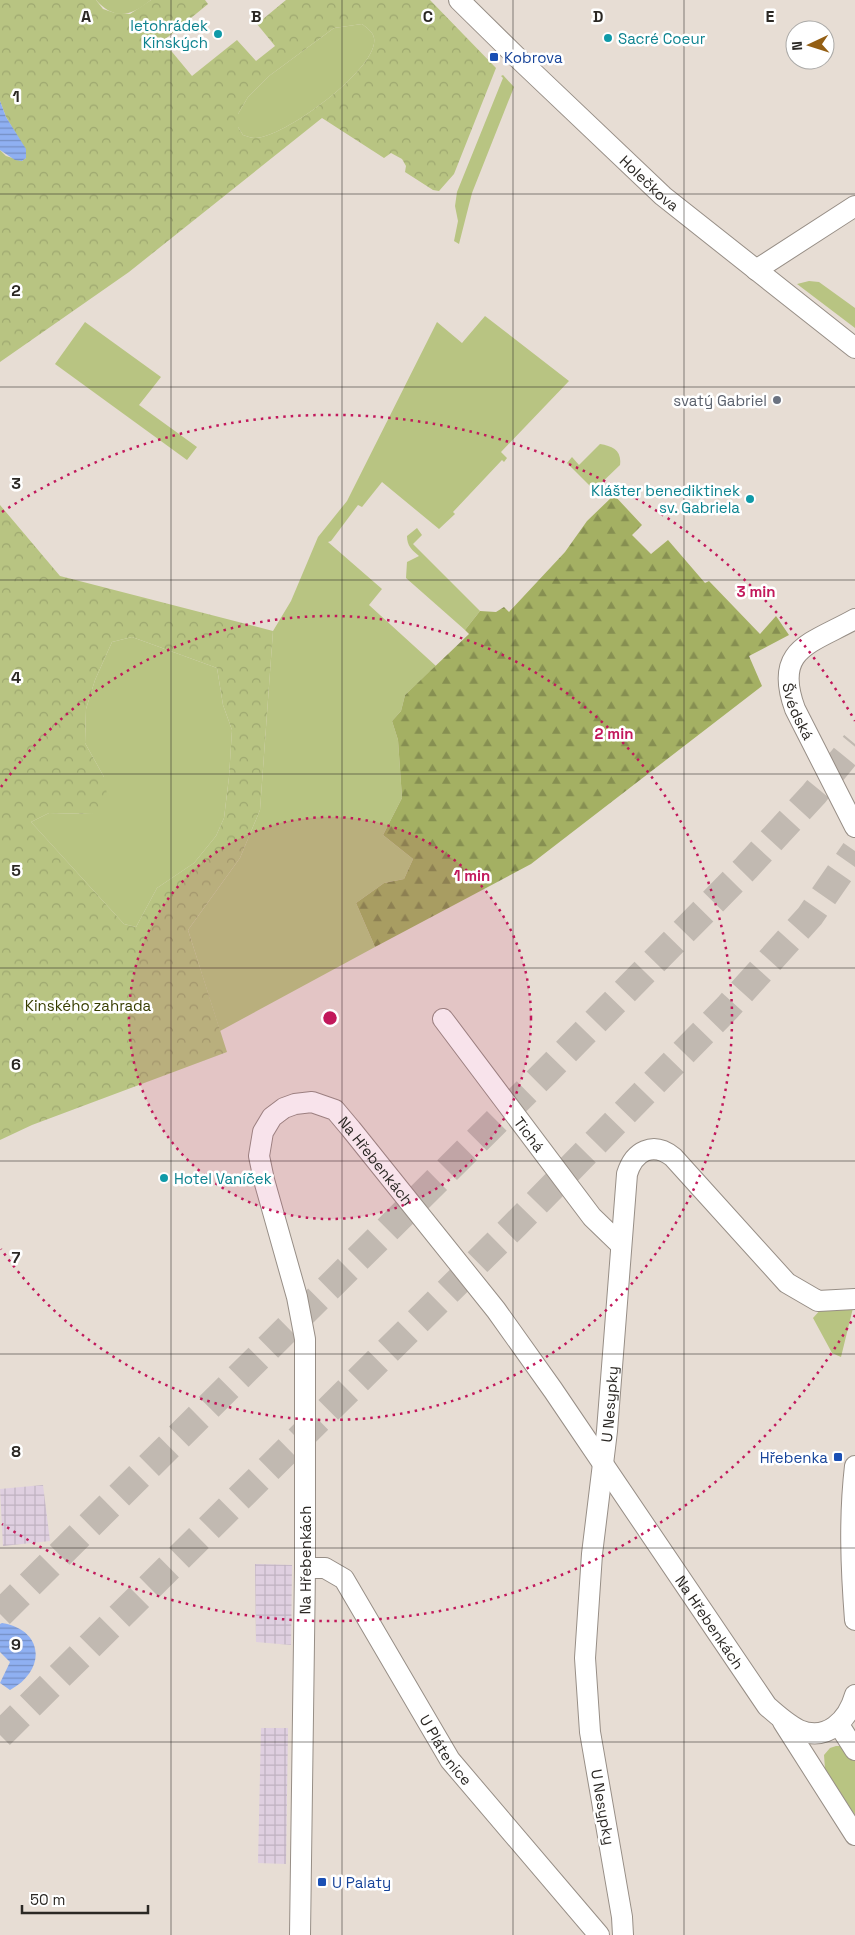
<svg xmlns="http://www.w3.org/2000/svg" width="855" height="1935" font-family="'Space Grotesk',sans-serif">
  <defs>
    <pattern id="industrial-grid" width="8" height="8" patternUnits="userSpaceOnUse" patternTransform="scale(1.25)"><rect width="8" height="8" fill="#dfcfe0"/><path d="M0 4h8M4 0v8" fill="none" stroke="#c0b2c0"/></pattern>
    <pattern id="forest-firs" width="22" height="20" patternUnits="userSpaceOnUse" patternTransform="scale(1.25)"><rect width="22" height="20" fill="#a4b063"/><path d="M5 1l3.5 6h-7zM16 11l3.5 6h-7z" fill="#868f51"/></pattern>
    <pattern id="park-crowns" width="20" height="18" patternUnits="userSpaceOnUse" patternTransform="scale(1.25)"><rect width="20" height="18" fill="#b8c482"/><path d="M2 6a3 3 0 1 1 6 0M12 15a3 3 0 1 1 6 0" fill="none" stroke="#9ea870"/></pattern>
    <pattern id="water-rules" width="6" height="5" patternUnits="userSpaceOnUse" patternTransform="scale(1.25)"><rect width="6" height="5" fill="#8fb0f2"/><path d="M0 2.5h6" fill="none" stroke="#758fc4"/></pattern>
  </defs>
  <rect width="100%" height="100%" fill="#e7ddd4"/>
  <!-- industrial -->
  <path fill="url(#industrial-grid)" d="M43 1485 50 1541 3 1546 0 1489Z
    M255 1564 292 1565 291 1645 256 1642Z
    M261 1728H288L286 1864 258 1863Z"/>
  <!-- green -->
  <path fill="#b8c482" d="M96 0H151C131 16 115 21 96 0Z
    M362 24C367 28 373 32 374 38 380 68 282 139 255 138 251 138 247 136 243 135L238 127V114L248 97 269 76 334 28Z
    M503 75 514 87 472 193 459 244 454 241 458 221 455 206 457 192 503 78 501 76Z
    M809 281 819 282 855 308V328L797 284Z
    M485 316 569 381 501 452 507 458 504 462 502 460 453 512 455 514 439 529 382 482 362 507 358 505 331 541 328 542 382 589 369 605 436 666 405 695 401 711 392 721 398 740 402 798 383 835 413 859 404 879 384 883 356 903 375 947 220 1031 188 930 240 858 260 810 273 631 291 601 318 537 347 501 437 322 462 343Z
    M85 322 161 377 139 405 197 447 187 460 55 364Z
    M600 444C613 446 622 451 620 465L594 490 567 463 572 457 579 465Z
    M417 528 422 535 413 544 480 611 465 630 406 578 407 562 419 556C412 550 407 546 407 536Z
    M132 637 217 668 223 705 232 730 229 777 224 818 216 836 194 863 157 888 136 927 124 924 31 822 49 813 92 814 104 777 85 743 86 709 95 680 112 642Z
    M822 1308H853L841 1357 832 1353 813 1318Z
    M836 1746H846L855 1758V1815L825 1769 824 1755 830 1748Z"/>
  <!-- forest -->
  <path fill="url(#forest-firs)" d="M614 495 642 525 632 535 651 554 668 540 705 583 709 581 760 634 776 616 789 635 749 656 762 686 531 864 375 947 356 903 384 883 404 879 413 859 383 835 402 798 398 740 392 721 401 711 405 695 469 634 465 630 480 611 496 612 504 607 509 612 565 552 587 521Z"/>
  <!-- park -->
  <path fill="url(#park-crowns)" fill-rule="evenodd" d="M0 0H96L103 9 115 13 130 14 151 0H205L208 4 163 41 192 76 237 40 256 61 275 46 257 24 286 0H430L496 68 454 174 439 191 433 190 405 172 406 166 402 159 391 153 384 158 322 118 129 272 0 362V150L6 156 22 161 26 158 25 149 6 117 0 101ZM362 24C367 28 373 32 374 38 380 68 282 139 255 138 251 138 247 136 243 135L238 127V114L248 97 269 76 334 28Z
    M0 505 60 576 273 631 260 810 240 858 188 930 227 1052 32 1125 0 1140ZM132 637 217 668 223 705 232 730 229 777 224 818 216 836 194 863 157 888 136 927 124 924 31 822 49 813 92 814 103 810 108 800 104 777 85 743 86 709 95 680 112 642Z"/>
  <!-- water -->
  <path fill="url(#water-rules)" d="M0 101 6 117 26 149V158L22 161 15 160 0 150Z
    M2 1623C45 1630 46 1671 10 1690L0 1683 10 1662 0 1652V1624Z"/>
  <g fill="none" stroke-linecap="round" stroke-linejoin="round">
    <!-- highway-tunnel -->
    <path stroke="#c1b9b1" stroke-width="28" stroke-dasharray="28 14" stroke-linecap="butt" d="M0 1614 546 1072 746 868 814 794 855 744
      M0 1735 516 1224 728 1007 810 916 855 851"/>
    <!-- minor casing -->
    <g stroke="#978e86" stroke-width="22">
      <g id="minor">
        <path id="s1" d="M459 0 522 62 663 196 855 348"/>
        <path d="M756 270 855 206"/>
        <path id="s2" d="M855 619C810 644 773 649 795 709L855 827"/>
        <path id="s3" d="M443 1019 592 1217 621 1245"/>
        <path d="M855 1466C849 1518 851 1568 855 1620"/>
        <path id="s4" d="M305 1568H325L344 1579 450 1760 599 1935"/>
        <path d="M783 1722 855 1835"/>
        <path d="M839 1725 855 1750"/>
        <path id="s5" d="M300 1935 305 1568V1339L297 1297 264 1180 259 1156 263 1132 272 1117 284 1108 295 1104 312 1102 335 1110 351 1129 496 1310 553 1390 767 1706C777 1715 787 1724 799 1730 827 1742 848 1720 855 1695"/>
        <path id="s6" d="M623 1935 622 1917 590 1732 585 1658 592 1554 607 1431 627 1174C634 1151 653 1141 673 1157L787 1283 818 1301 855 1299"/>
      </g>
    </g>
    <!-- minor -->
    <use href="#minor" stroke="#fff" stroke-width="20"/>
  </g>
  <!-- grid -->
  <path fill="none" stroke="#2b2824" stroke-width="1" stroke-opacity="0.55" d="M171 0V1935M342 0V1935M513 0V1935M684 0V1935M0 194H855M0 387H855M0 580H855M0 774H855M0 968H855M0 1161H855M0 1354H855M0 1548H855M0 1742H855"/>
  <!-- distance rings -->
  <circle cx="330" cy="1018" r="201" fill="#c2185b" fill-opacity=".12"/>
  <g fill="none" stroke="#c2185b" stroke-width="2.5" stroke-dasharray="2.5 5">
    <circle cx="330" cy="1018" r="201"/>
    <path d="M1 787A402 402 0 1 1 1 1249"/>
    <path d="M855 1315A603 603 0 0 1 2 1524M2 512A603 603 0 0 1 855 721"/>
  </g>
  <!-- markers -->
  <g fill="#0f9aa8" stroke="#fff" stroke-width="2">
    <circle cx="218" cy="34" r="5"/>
    <circle cx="608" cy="38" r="5"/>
    <circle cx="750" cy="499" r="5"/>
    <circle cx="164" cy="1178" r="5"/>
  </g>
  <g fill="#1a4fb4" stroke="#fff" stroke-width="2">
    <rect x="489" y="52" width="10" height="10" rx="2.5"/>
    <rect x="833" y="1452" width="10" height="10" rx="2.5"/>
    <rect x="317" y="1877" width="10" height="10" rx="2.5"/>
  </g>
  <circle fill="#6b7280" stroke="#fff" stroke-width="2" cx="777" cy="400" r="5"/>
  <g text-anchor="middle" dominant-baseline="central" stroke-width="5" stroke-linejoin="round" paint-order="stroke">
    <!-- culture labels -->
    <g font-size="15" fill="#0d838f" stroke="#fff" text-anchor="end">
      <text x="208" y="25">letohrádek<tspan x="208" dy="17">Kinských</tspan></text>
      <text x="618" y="38" text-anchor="start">Sacré Coeur</text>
      <text x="740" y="490">Klášter benediktinek<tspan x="740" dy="17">sv. Gabriela</tspan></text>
      <text x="174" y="1178" text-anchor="start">Hotel Vaníček</text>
    </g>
    <!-- transit labels -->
    <g font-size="15" fill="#164399" stroke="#fff" text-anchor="start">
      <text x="504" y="57">Kobrova</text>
      <text x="828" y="1457" text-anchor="end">Hřebenka</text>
      <text x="332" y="1882">U Palaty</text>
    </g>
    <!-- street labels -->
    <g font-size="15" fill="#2b2824" stroke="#fff">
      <text stroke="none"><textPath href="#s1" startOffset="264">Holečkova</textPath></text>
      <text stroke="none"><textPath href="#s2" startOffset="129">Švédská</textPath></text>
      <text stroke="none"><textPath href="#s3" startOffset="144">Tichá</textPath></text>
      <text stroke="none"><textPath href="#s5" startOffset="960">Na Hřebenkách</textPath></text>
      <text stroke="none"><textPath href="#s6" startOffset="535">U Nesypky</textPath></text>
      <text stroke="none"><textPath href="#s5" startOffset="375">Na Hřebenkách</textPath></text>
      <text stroke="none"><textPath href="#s5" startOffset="1530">Na Hřebenkách</textPath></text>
      <text stroke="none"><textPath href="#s4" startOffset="241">U Plátenice</textPath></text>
      <text transform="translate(603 1807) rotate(80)">U Nesypky</text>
    </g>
    <!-- worship labels -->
    <g font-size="15" fill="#5b616d" stroke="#fff" text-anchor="end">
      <text x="767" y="400">svatý Gabriel</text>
    </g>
    <!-- park labels -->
    <g font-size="15" fill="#373d00" stroke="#fff">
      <text x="88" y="1005">Kinského zahrada</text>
    </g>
  </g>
  <g font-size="16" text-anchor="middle" font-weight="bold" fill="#2b2824" stroke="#fff" stroke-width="5" stroke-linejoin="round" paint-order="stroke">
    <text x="86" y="22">A</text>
    <text x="256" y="22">B</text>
    <text x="428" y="22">C</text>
    <text x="598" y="22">D</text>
    <text x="770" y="22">E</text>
    <text x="16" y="102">1</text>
    <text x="16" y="296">2</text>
    <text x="16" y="489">3</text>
    <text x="16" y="683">4</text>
    <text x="16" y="876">5</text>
    <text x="16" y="1070">6</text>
    <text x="16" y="1263">7</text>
    <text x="16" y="1457">8</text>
    <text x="16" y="1650">9</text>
  </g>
  <circle cx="330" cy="1018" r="8" fill="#c2185b" stroke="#fff" stroke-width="2.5"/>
  <g font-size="15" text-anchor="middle" font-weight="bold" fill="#c2185b" stroke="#fff" stroke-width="5" stroke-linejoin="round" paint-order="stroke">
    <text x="756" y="597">3 min</text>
    <text x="614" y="739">2 min</text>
    <text x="472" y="881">1 min</text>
  </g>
  <!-- north arrow -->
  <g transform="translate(810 45) rotate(266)"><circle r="24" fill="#ffffff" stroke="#aaa9a7"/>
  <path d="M0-4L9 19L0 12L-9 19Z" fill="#945f14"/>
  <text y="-8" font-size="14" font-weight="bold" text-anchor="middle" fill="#2b2824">N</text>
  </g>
  <!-- scale -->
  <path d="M22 1905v8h126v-8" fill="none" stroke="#2b2824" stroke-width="2.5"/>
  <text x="30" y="1905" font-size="15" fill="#2b2824" stroke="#ffffff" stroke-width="4" paint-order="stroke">50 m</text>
</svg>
